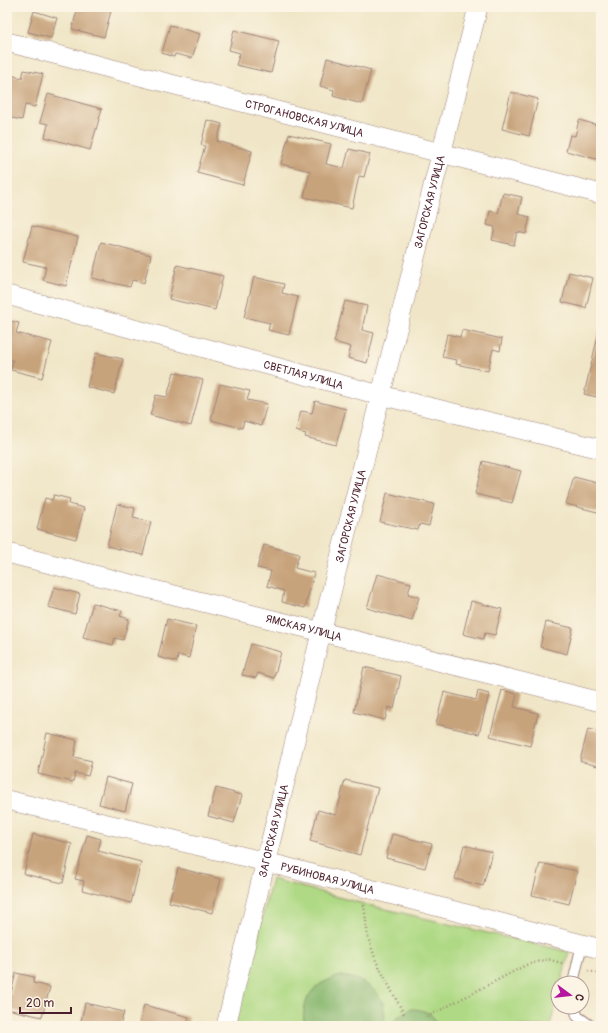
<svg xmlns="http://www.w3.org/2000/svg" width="608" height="1033" font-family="Pangolin,sans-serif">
  <rect width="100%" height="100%" fill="#fcf5e5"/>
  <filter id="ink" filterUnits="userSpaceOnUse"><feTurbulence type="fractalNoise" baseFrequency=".025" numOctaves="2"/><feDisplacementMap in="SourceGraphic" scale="8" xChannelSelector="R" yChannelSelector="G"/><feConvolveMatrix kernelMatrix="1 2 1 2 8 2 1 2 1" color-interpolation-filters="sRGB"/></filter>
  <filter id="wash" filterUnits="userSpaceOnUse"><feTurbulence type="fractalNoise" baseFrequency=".012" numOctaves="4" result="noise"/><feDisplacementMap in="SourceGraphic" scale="16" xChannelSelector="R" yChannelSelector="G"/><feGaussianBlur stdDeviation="0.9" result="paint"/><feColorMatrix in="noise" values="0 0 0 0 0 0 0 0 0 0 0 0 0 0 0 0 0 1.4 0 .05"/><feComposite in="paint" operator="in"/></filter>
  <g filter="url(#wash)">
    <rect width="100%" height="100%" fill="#f0e6c7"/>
    <!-- green -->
    <path fill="#afd984" stroke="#7c7c58" d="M272 879 364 904 569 952 561 983H558V996L550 1026H234Z"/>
    <!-- forest -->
    <path fill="#8bb972" stroke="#6a6c4e" d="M341 976C367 979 391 996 383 1026H304C301 997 313 983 341 976Z
      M410 1009C423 1009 434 1013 438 1026H392L396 1018Z"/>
    <g id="blocks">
      <!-- building -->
      <path fill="#c7a37b" d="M78 7H112L104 37 72 29Z
        M34 11 57 18 51 38 28 32Z
        M170 25 200 34 192 58 175 54 174 57 162 53Z
        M234 30 279 41 271 73 236 65 240 53 229 50Z
        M327 58 371 70 362 104 333 96 334 90 320 86Z
        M24 70 43 74 35 107 25 105 22 120 7 117V74L22 78Z
        M511 92 538 99 529 136 502 129Z
        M48 94 102 109 90 150 45 137 48 124 40 122Z
        M207 120 222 124 217 141 252 151 243 185 197 173 205 146 201 145Z
        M579 120 601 126 600 160 566 151 570 135 575 136Z
        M289 134 331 144 326 164 344 168 349 149 370 154 364 177 359 176 352 208 304 197 310 171 281 164Z
        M503 193 522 197 518 214 530 217 526 234 517 232 514 245 492 240 495 227 487 225 490 211 498 213Z
        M32 226 78 237 66 286 43 280 46 267 23 262Z
        M101 242 151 255 144 283 132 280 130 287 92 278Z
        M177 265 223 276 215 310 169 299Z
        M569 272 593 278 586 308 562 302Z
        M254 277 284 284 282 293 298 297 289 335 268 330 270 323 244 317Z
        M345 301 367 306 362 330 374 333 367 363 348 358 351 347 334 342Z
        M7 320 19 323 16 333 52 342 42 378 11 370 13 360 7 359Z
        M600 327H601V398L584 394Z
        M462 330 502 339 500 351 493 349 488 371 456 364 457 360 442 357 447 334 460 337Z
        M96 353 123 359 114 394 87 387Z
        M174 372 203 380 191 426 150 415 156 395 167 397Z
        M220 384 250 391 247 400 267 404 261 426 244 421 242 428 211 420Z
        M315 401 346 409 336 445 305 437 306 434 296 431 301 411 312 413Z
        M483 461 521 471 512 503 475 494Z
        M574 477 601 484V513L566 504Z
        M387 493 434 504 429 526 420 524 418 530 380 522Z
        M54 495 70 499 69 504 84 508 76 539 37 529 45 498 52 500Z
        M117 504 135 508 133 518 151 522 143 555 107 546Z
        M264 545 299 554 295 568 314 573 305 608 282 602 284 591 267 586 271 571 257 568Z
        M377 574 411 583 408 594 419 597 412 621 367 608Z
        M54 587 80 594 75 614 48 607Z
        M471 601 502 609 495 635 485 633 483 639 463 634Z
        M93 603 122 611 120 616 129 619 123 640 115 638 113 645 83 637Z
        M167 619 196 626 189 658 178 655 177 662 158 657Z
        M546 622 573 628 567 654 540 647Z
        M251 644 281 652 274 678 258 673 256 678 242 675Z
        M364 667 401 676 394 709 388 707 385 720 354 712Z
        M502 690 517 694 514 707 538 713 530 746 490 736Z
        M478 691 489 694 479 734 436 724 444 692 476 700Z
        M588 729 601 732V767L580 761Z
        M47 733 77 740 74 757 92 761 88 776 75 773 73 782 38 774Z
        M106 777 132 784 125 811 99 804Z
        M345 780 378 788 360 855 310 841 318 810 336 815Z
        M216 788 242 795 234 823 208 816Z
        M33 834 72 844 63 883 24 874Z
        M392 834 432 844 425 868 386 858Z
        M87 835 101 839 98 851 141 862 131 903 82 890 84 881 75 879Z
        M464 845 492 852 483 886 455 879Z
        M540 863 577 871 569 904 532 895Z
        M178 868 221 879 212 913 169 902Z
        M16 973 34 977 33 983 50 987 42 1017 7 1009Z
        M85 1003 124 1012 120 1026H80Z
        M144 1005 189 1017 187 1026H139Z"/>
    </g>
  </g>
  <g filter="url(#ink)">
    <use href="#blocks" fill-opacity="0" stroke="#9d8279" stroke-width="1"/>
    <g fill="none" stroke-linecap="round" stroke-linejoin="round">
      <!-- lane casing -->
      <g stroke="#9d8279" stroke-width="12">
        <path id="lane" d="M573 983 582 944
          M575 1007 577 1016 591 1026"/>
      </g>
      <!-- street casing -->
      <g stroke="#9d8279" stroke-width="20">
        <g id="street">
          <path id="s1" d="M7 42 601 194"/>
          <path id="s2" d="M7 295 380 395 601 449"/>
          <path id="s3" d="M7 553 601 702"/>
          <path id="s4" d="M7 800 266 862 601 949"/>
          <path id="s5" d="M226 1026 321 633 478 7"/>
        </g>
      </g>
      <!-- path -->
      <path stroke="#9d8279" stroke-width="2.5" stroke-dasharray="1 3" stroke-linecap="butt" d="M364 905 368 937 376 961 405 1016
        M588 971 601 974
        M427 1017 526 965 548 959 564 964"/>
      <!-- lane -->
      <use href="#lane" stroke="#fff" stroke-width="10"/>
      <!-- street -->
      <use href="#street" stroke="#fff" stroke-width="19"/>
    </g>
  </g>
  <g text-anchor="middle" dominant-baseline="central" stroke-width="3" stroke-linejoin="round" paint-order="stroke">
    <!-- street labels -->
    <g font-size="11" fill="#4a1f2b" stroke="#fcf5e5">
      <text stroke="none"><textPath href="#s1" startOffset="307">СТРОГАНОВСКАЯ УЛИЦА</textPath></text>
      <text stroke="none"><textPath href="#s5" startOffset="849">ЗАГОРСКАЯ УЛИЦА</textPath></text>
      <text stroke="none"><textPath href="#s2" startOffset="307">СВЕТЛАЯ УЛИЦА</textPath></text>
      <text stroke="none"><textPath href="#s5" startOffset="525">ЗАГОРСКАЯ УЛИЦА</textPath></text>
      <text stroke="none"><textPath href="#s3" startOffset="306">ЯМСКАЯ УЛИЦА</textPath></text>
      <text stroke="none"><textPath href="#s5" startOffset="201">ЗАГОРСКАЯ УЛИЦА</textPath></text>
      <text stroke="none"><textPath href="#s4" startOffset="330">РУБИНОВАЯ УЛИЦА</textPath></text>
    </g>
  </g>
  <!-- margin -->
  <rect width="608" height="1033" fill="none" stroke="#fcf5e5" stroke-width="24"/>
  <!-- north arrow -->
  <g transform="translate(570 995) rotate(105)"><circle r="19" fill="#fcf5e5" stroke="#b59f9b"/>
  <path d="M0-3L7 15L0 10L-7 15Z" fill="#b5179e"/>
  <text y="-6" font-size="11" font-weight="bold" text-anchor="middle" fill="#4a1f2b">С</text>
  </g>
  <!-- scale -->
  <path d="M20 1007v6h51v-6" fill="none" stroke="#4a1f2b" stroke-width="2"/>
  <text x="26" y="1007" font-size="12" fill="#4a1f2b" stroke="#fcf5e5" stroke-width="3" paint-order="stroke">20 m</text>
</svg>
